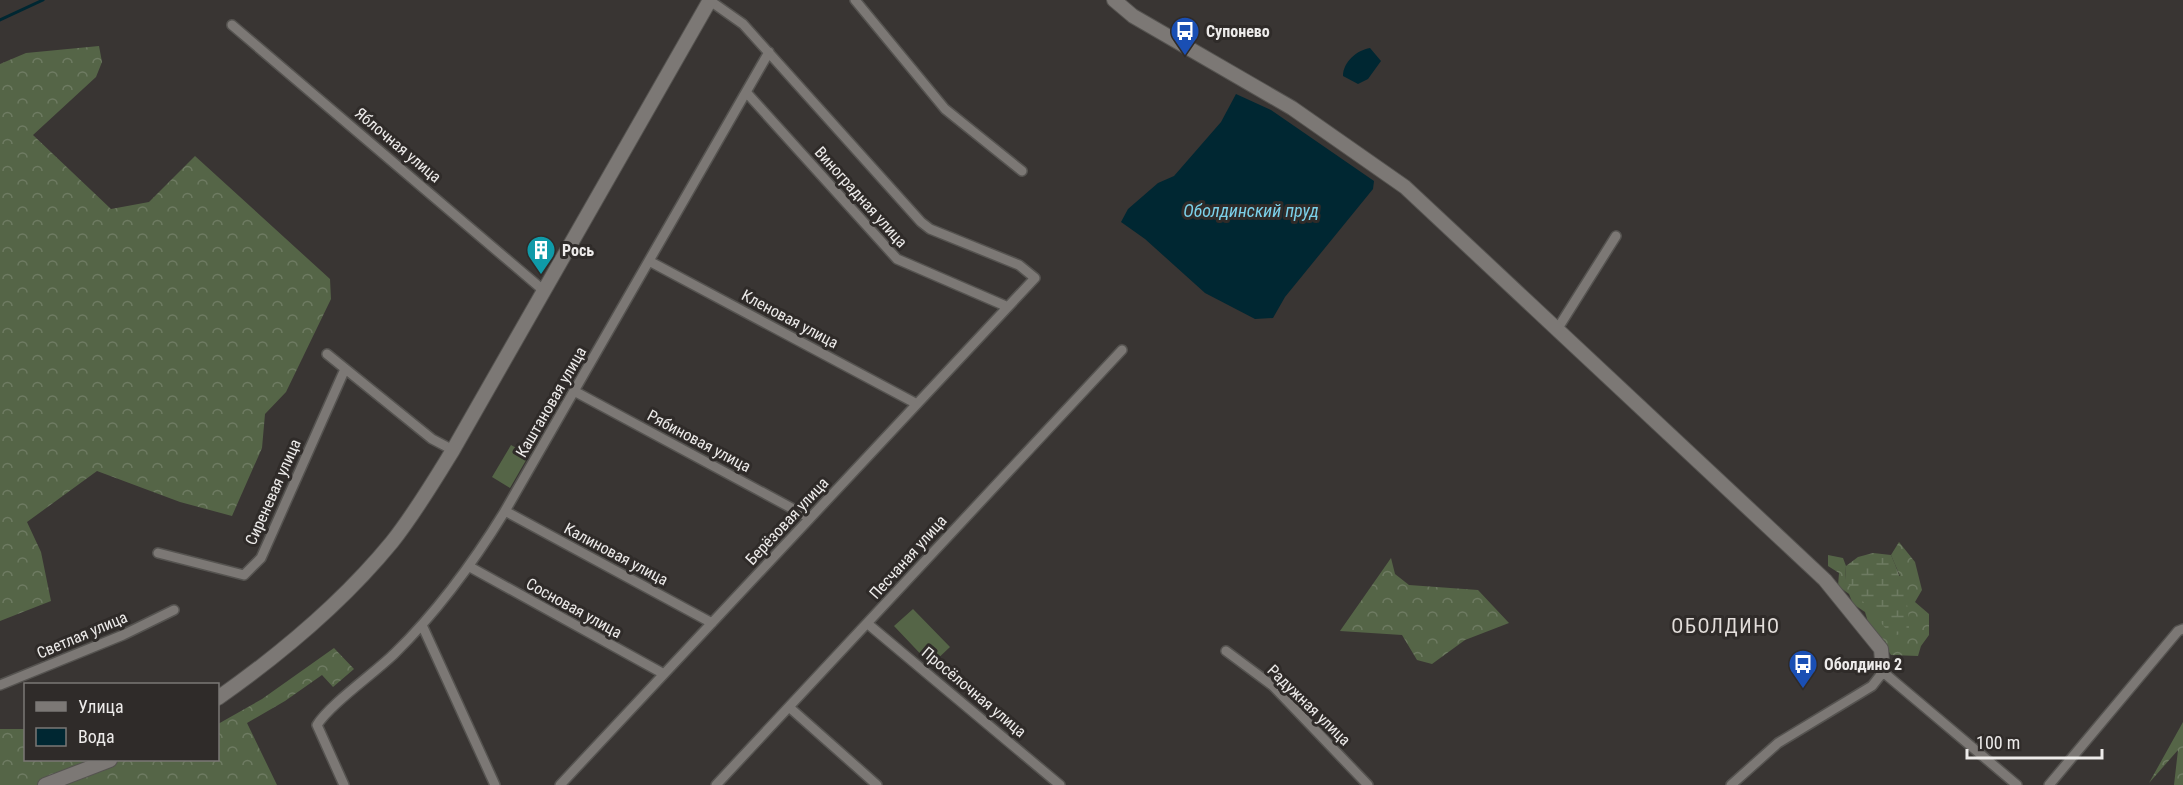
<svg xmlns="http://www.w3.org/2000/svg" width="2183" height="785" font-family="'Roboto Condensed',sans-serif">
  <defs>
    <pattern id="forest-crowns" width="20" height="18" patternUnits="userSpaceOnUse" patternTransform="scale(1.5)"><rect width="20" height="18" fill="#556547"/><path d="M2 6a3 3 0 1 1 6 0M12 15a3 3 0 1 1 6 0" fill="none" stroke="#6e7b62"/></pattern>
    <pattern id="wetland-marsh" width="20" height="14" patternUnits="userSpaceOnUse" patternTransform="scale(1.5)"><rect width="20" height="14" fill="#556547"/><path d="M1 5h8M5 5V1M11 12h8M15 12V8" fill="none" stroke="#6e7b62"/></pattern>
  </defs>
  <rect width="100%" height="100%" fill="#393533"/>
  <!-- forest -->
  <path fill="url(#forest-crowns)" d="M99 46 102 62 96 77 33 135 111 209 149 202 195 156 330 279 331 299 286 392 265 414 262 448 232 516 180 502 97 471 27 522 41 552 51 601 0 621V64L26 53Z
    M1899 542 1915 562 1922 590 1915 602 1929 614V635L1921 646 1918 656 1891 655 1880 638 1871 632 1865 612 1853 604 1849 594 1838 586 1839 573 1828 566V555L1843 558 1846 566 1845 580 1900 576 1891 555Z
    M1391 558 1395 574 1409 585 1478 590 1509 623 1465 640 1432 664 1417 660 1402 635 1340 631Z
    M334 648 354 669 333 687 322 675 285 701 247 723 277 785H0V729H25L26 760H218V724L262 699Z
    M2183 722V785H2174L2178 750 2149 783Z"/>
  <!-- wetland -->
  <path fill="url(#wetland-marsh)" d="M1873 553 1891 555C1902 580 1910 604 1909 632L1892 636 1845 580 1846 566 1858 557Z"/>
  <!-- pitch -->
  <path fill="#556547" d="M511 445 529 455 510 488 492 477Z
    M913 609 950 647 931 665 894 626Z"/>
  <!-- water -->
  <path fill="#002732" d="M1370 48 1381 61 1368 79 1358 84 1343 76C1343 62 1357 50 1370 48Z
    M1236 94 1271 110 1374 181 1373 189 1285 297 1273 318 1255 319 1205 293 1145 239 1121 222 1128 209 1158 183 1174 176 1221 122Z"/>
  <g fill="none" stroke-linecap="round" stroke-linejoin="round">
    <!-- stream -->
    <path stroke="#002732" stroke-width="3" d="M0 20 43 0"/>
    <!-- street casing -->
    <g stroke="#555350" stroke-width="12">
      <path id="street" d="M855 0 945 109 1022 171
        M232 25 543 290
        M746 92 897 259 1008 307
        M649 261 917 404
        M1558 328 1616 236
        M327 354 432 439 453 450
        M574 391 810 518
        M505 511 712 623
        M158 553 244 575 261 558 345 369
        M470 567 664 674
        M868 624 1060 785
        M422 625 495 785
        M1226 651 1273 686 1368 785
        M0 685 123 635 174 610
        M789 707 877 785
        M344 785 317 725C330 704 376 672 395 653 439 610 473 563 505 511L769 52
        M560 785 1035 278 1019 265 930 229 921 222 743 24 709 0
        M716 785 1122 350
        M1731 785 1778 743 1872 686 1883 672 2017 785
        M2049 785 2178 631 2183 629"/>
    </g>
    <!-- secondary casing -->
    <g stroke="#555350" stroke-width="16">
      <path id="secondary" d="M1114 0 1133 16 1292 108 1405 187 1825 580 1881 649 1883 672
        M218 698C282 653 342 603 392 542 415 513 434 481 453 450L710 0
        M45 785 110 760"/>
    </g>
    <!-- street -->
    <use href="#street" stroke="#7c7875" stroke-width="9"/>
    <!-- secondary -->
    <use href="#secondary" stroke="#7c7875" stroke-width="14"/>
  </g>
  <!-- icons -->
  <defs>
    <g id="bus-pin" transform="scale(1.5)"><path d="M0 17L-7.5 6A9.5 9.5 0 1 1 7.5 6Z" fill="#1a4fb4" stroke="#2f2b29"/><path d="M-5-6H5V4H4V6H2V4H-2V6H-4V4H-5ZM-3.5-4V0h7V-4ZM-3.5 1.2v1.5H-2V1.2ZM2 1.2v1.5H3.5V1.2Z" fill="#fff"/></g>
    <g id="building-pin" transform="scale(1.5)"><path d="M0 17L-7.5 6A9.5 9.5 0 1 1 7.5 6Z" fill="#0f9aa8" stroke="#2f2b29"/><path d="M-4-6H4V6H1V3H-1V6H-4ZM-2.5-4.3h1.7v1.8h-1.7ZM.8-4.3h1.7v1.8H.8ZM-2.5-1h1.7V.8h-1.7ZM.8-1h1.7V.8H.8Z" fill="#fff"/></g>
  </defs>
  <g fill-rule="evenodd">
    <use href="#bus-pin" x="1185" y="31"/>
    <use href="#building-pin" x="541" y="250"/>
    <use href="#bus-pin" x="1803" y="664"/>
  </g>
  <g text-anchor="middle" dominant-baseline="central" stroke-width="6" stroke-linejoin="round" paint-order="stroke">
    <!-- poi labels -->
    <g font-size="16" font-weight="bold" fill="#edebea" stroke="#2f2b29" text-anchor="start">
      <text x="1206" y="31">Супонево</text>
      <text x="562" y="250">Рось</text>
      <text x="1824" y="664">Оболдино 2</text>
    </g>
    <!-- street labels -->
    <g font-size="16" fill="#edebea" stroke="#2f2b29">
      <text transform="translate(398 145) rotate(40)">Яблочная улица</text>
      <text transform="translate(861 197) rotate(48)">Виноградная улица</text>
      <text transform="translate(790 319) rotate(28)">Кленовая улица</text>
      <text transform="translate(551 402) rotate(-60)">Каштановая улица</text>
      <text transform="translate(699 441) rotate(28)">Рябиновая улица</text>
      <text transform="translate(273 492) rotate(-66)">Сиреневая улица</text>
      <text transform="translate(787 521) rotate(-47)">Берёзовая улица</text>
      <text transform="translate(616 554) rotate(28)">Калиновая улица</text>
      <text transform="translate(908 557) rotate(-48)">Песчаная улица</text>
      <text transform="translate(574 608) rotate(29)">Сосновая улица</text>
      <text transform="translate(82 635) rotate(-23)">Светлая улица</text>
      <text transform="translate(974 692) rotate(40)">Просёлочная улица</text>
      <text transform="translate(1309 705) rotate(44)">Радужная улица</text>
    </g>
    <!-- water labels -->
    <g font-size="18" font-style="italic" fill="#7bd0e9" stroke="#2f2b29">
      <text x="1251" y="210">Оболдинский пруд</text>
    </g>
    <!-- quarter labels -->
    <g font-size="20" letter-spacing="1.5" fill="#e2ddda" stroke="#2f2b29">
      <text x="1726" y="626">ОБОЛДИНО</text>
    </g>
  </g>
  <!-- legend -->
  <rect x="24" y="683" width="195" height="78" fill="#2f2b29" stroke="#7b7876" stroke-width="1.5"/>
  <rect x="36" y="702" width="30" height="9" fill="#7c7875" stroke="#7b7876" stroke-width="1.5"/>
  <text x="78" y="713" font-size="18" fill="#edebea">Улица</text>
  <rect x="36" y="728" width="30" height="18" fill="#002732" stroke="#7b7876" stroke-width="1.5"/>
  <text x="78" y="743" font-size="18" fill="#edebea">Вода</text>
  <!-- scale -->
  <path d="M1967 749v9h135v-9" fill="none" stroke="#edebea" stroke-width="3"/>
  <text x="1976" y="749" font-size="18" fill="#edebea" stroke="#2f2b29" stroke-width="4.5" paint-order="stroke">100 m</text>
</svg>
